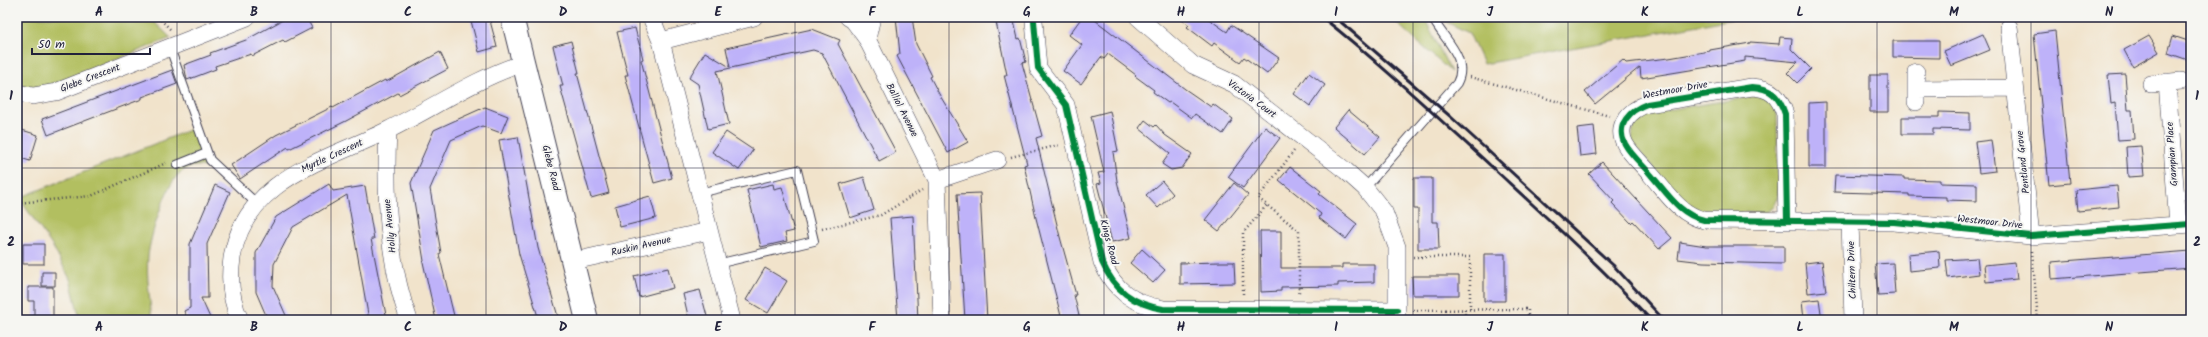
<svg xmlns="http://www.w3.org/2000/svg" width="2208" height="337" font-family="Kalam,sans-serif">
  <rect width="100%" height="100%" fill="#f6f6f2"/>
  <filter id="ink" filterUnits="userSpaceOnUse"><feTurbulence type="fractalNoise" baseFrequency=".025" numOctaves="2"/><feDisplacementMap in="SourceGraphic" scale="8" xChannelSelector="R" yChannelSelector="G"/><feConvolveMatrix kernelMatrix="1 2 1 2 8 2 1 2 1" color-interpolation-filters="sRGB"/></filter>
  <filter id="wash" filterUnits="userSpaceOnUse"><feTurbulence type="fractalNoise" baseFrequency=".012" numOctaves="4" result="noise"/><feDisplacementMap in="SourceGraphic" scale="16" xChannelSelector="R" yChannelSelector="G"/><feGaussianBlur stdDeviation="0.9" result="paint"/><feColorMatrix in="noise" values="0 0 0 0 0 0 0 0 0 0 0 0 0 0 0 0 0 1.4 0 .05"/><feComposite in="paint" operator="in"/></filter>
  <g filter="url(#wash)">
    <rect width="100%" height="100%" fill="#f1e3cb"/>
    <!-- green -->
    <path fill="#b2bf61" stroke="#6a704e" d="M17 17H149L171 38 54 84C41 88 30 89 17 84Z
      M1389 17H1424L1451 72 1392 19Z
      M1439 17H1744L1483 64 1469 33 1440 19Z
      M1756 96C1767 98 1771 102 1777 112L1778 196 1773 207 1766 212 1702 213 1684 204 1632 143C1632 127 1634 123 1647 113Z
      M194 128 207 161 212 169C202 165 191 164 181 172 166 183 150 237 148 256 146 277 150 299 152 320H80L70 279 53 247 19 198Z"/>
    <g id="blocks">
      <!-- building -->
      <path fill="#beb2f9" d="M288 17H306L312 28 285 42 283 40 252 56 251 54 215 66 216 69 187 80 184 65 211 55 210 53 246 40Z
        M470 17H489L497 47 479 52Z
        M896 17H912L916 44 932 76 930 77 939 94 968 142 948 153 897 56 900 54Z
        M995 17H1013L1018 39 1020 38 1026 62 1022 63 1042 136 1036 138 1060 237 1076 295H1074L1080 320H1062L1036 218 1024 165 1027 164 1004 75H1007Z
        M1082 17H1091L1185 89 1211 107 1213 104 1233 119 1223 134 1195 114 1192 118 1170 102 1168 103 1153 92 1154 90 1135 76 1136 75 1108 54 1104 59 1101 57 1081 84 1063 71 1082 45 1069 35Z
        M1178 17H1206L1227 32 1231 25 1279 58 1267 74 1244 57 1240 62 1214 43 1212 46 1187 27 1189 25Z
        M635 28 643 59 641 60 672 178 654 183 625 75H628L617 32Z
        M812 29 840 40 838 44 896 152 879 161 822 53 813 50 717 71 729 124 708 129 698 84 689 78 705 52 730 67 726 48Z
        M2055 31 2070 183 2049 185 2034 34Z
        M1983 34 1990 50 1951 66 1944 51Z
        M2149 36 2159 52 2133 67 2124 50Z
        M2173 36 2191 42V61L2168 53Z
        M1780 37 1792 38 1791 49 1811 69 1797 83 1787 73 1798 62 1745 57V61L1641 78 1640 67 1595 104 1585 92 1623 60 1626 63 1669 58 1710 51V50L1750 43V42L1779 44Z
        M571 41 579 73H577L609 193 591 198 560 86H563L553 46Z
        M1893 41H1939V58L1893 57Z
        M440 52 448 69 399 95 398 93 346 121 289 149 288 147 240 179 231 165 276 135 332 107 333 108 385 80 386 82Z
        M172 70 177 84 142 97V99L48 135 42 119Z
        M1309 73 1325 85 1310 106 1294 94Z
        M2125 74 2128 110H2132L2134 139 2118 140 2115 103 2111 104 2108 75Z
        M1870 75H1888V112H1870Z
        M1826 102V167H1809V103Z
        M485 107 508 116 501 133 482 126 451 140 430 189 441 253 439 254 455 320H436L423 262 424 261 411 183 434 130Z
        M1348 110 1380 137 1365 154 1334 127Z
        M1110 111 1118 151 1113 152 1117 181 1131 238 1112 242 1097 184 1101 183 1098 173 1104 172 1091 116Z
        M1939 112 1970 113V130L1933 129V134H1902V117H1939Z
        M1145 120 1154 127 1156 125 1165 135 1192 154 1182 168 1171 170 1162 164 1170 153 1139 128Z
        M1594 126 1597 154 1580 156 1577 128Z
        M1265 127 1280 138 1243 188 1228 177Z
        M22 130 38 135 30 161 17 157V145Z
        M726 132 753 150 739 170 712 152Z
        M518 137 538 248 559 320H539L519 254 499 140Z
        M1991 140 1995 171 1979 173 1975 142Z
        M2141 146 2144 176 2128 177 2126 147Z
        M1602 162 1672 238 1659 249 1633 221 1631 223 1612 203 1614 201 1589 174Z
        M1290 167 1321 191 1319 194 1357 224 1346 239 1319 218 1321 214 1279 180Z
        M1835 175 1904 177V179L1940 180V183L1977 184V201L1946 200V197L1909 196V194L1834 192Z
        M864 177 874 210 850 218 840 184Z
        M1414 178H1432V222H1438L1439 249H1418V209H1414Z
        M1162 181 1173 194 1158 208 1146 195Z
        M1234 183 1248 195 1219 231 1205 220Z
        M329 184 333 191 365 186 374 239H371L387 320H369L347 195 293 227 274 264 273 286 288 320H268L256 292V253L276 217Z
        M773 184 774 189 782 187 794 231 785 233 787 241 761 247 747 190Z
        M215 185 230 192 207 244 208 298H201L211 320H188L184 311 190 308V244Z
        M2117 186 2119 207 2078 211 2076 190Z
        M980 193 987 320H965L957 194Z
        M650 196 656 218 620 227 615 206Z
        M913 216 918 320H898L890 218Z
        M1260 231H1281V268H1342V264H1374V282L1338 283V286L1281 287V291L1261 292Z
        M1680 242 1706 246H1784V264L1703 262 1678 259Z
        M23 244H44V264H23Z
        M1142 249 1165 270 1153 283 1130 263Z
        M1939 251 1940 268 1909 271 1908 254Z
        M2191 251V268L2052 279 2051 262Z
        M1484 254H1505V301H1484Z
        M1977 258 1979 274 1948 278 1946 260Z
        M1822 261 1826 291 1808 293 1805 263Z
        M1221 262H1234L1235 283 1180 284V263Z
        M2015 262 2017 279 1986 282 1984 265Z
        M1893 263 1895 294 1878 295 1875 264Z
        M668 268 673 288 639 297 634 276Z
        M765 268 787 281 768 313 746 300Z
        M42 272H55V286H42Z
        M1412 276H1459V295H1413Z
        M28 287H53V320H34V301H28Z
        M700 290 708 320H689L683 294Z
        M1819 299 1822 320H1804L1802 301Z"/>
    </g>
  </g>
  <g filter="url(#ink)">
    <use href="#blocks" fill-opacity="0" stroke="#413f51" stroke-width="1"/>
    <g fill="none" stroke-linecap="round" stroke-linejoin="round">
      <!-- lane casing -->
      <g stroke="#413f51" stroke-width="10">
        <path id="lane" d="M170 48 210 160 256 203
          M177 165 207 153
          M1365 188 1457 83C1470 58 1442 38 1432 17
          M699 193 797 170 814 241 717 264"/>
      </g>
      <!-- street casing -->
      <g stroke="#413f51" stroke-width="18">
        <path id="street" d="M651 17 661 41 732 320
          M848 17 853 20 867 39 937 180 942 320
          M1138 17 1193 65 1234 84 1346 171 1365 188 1384 212 1397 247V320
          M1034 21 1038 68 1066 105 1102 262C1114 290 1133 304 1163 309L1397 310
          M2009 27 2031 236
          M867 39 872 17
          M661 41 754 17
          M1916 72V102
          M2167 82 2178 225
          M2151 84 2181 81
          M1916 89 2015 88
          M17 93 33 96 56 92 247 17
          M388 130C385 194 387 259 409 320
          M937 180 997 160
          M1787 220 1785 114C1779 96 1771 88 1752 87L1647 104C1630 110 1615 125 1625 144 1631 155 1643 165 1651 175 1667 193 1680 215 1704 220L1894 222 2031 236 2191 224
          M1850 221 1853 320
          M574 261 709 231
          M240 320C231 301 229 279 232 258 245 178 326 161 388 130 433 108 476 78 524 63"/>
      </g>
      <!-- secondary casing -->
      <g stroke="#413f51" stroke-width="24">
        <path id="secondary" d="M512 17 587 320"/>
      </g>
      <!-- path -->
      <path stroke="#413f51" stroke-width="2.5" stroke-dasharray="1 3" stroke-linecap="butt" d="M158 17 171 30
        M1470 77 1609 116
        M1294 151 1258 198 1299 231V294
        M1011 157 1059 145
        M17 203 91 196 166 163
        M822 229 881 215 922 190
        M2032 251 2038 320
        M1413 257H1470V309
        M1243 294V233L1267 205
        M1465 309V320
        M1413 310 1528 309V320"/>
      <!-- lane -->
      <use href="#lane" stroke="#fff" stroke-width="8"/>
      <!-- street -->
      <use href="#street" stroke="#fff" stroke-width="17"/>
      <!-- secondary -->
      <use href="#secondary" stroke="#fff" stroke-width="22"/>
      <!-- rail -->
      <path stroke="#22223b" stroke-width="3" d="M1322 17C1381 64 1436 116 1492 167 1546 217 1600 266 1651 320
        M1335 17 1451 117 1613 265 1664 320"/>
      <!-- cycleway casing -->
      <g stroke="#f6f6f2" stroke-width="8">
        <path id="cycleway" d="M1034 21 1038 68 1066 105 1102 262C1114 290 1133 304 1163 309L1397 310
          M1787 220 1785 114C1779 96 1771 88 1752 87L1647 104C1630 110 1615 125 1625 144 1631 155 1643 165 1651 175 1667 193 1680 215 1704 220L1894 222 2031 236 2191 224"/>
      </g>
      <!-- cycleway -->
      <use href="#cycleway" stroke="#00873e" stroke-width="6"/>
    </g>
  </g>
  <!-- grid -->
  <path fill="none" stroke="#22223b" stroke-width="1" stroke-opacity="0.55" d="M177 17V320M331 17V320M486 17V320M640 17V320M795 17V320M949 17V320M1104 17V320M1259 17V320M1413 17V320M1568 17V320M1722 17V320M1877 17V320M2031 17V320M17 168H2191"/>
  <g text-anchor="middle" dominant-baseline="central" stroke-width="4" stroke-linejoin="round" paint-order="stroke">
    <!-- street labels -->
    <g font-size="10" fill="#22223b" stroke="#f6f6f2">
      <text transform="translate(90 78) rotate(-21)">Glebe Crescent</text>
      <text transform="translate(1675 90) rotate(-10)">Westmoor Drive</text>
      <text transform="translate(1252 99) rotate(36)">Victoria Court</text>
      <text transform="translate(902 110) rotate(63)">Balliol Avenue</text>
      <text transform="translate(2172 154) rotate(-94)">Grampian Place</text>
      <text transform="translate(332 156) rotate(-25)">Myrtle Crescent</text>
      <text transform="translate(2023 162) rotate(-96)">Pentland Grove</text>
      <text transform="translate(551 168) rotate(76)">Glebe Road</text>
      <text transform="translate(1990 222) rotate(6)">Westmoor Drive</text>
      <text transform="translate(390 226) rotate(-96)">Holly Avenue</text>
      <text transform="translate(1109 242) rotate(75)">Kings Road</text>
      <text transform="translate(641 246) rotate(-13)">Ruskin Avenue</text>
      <text transform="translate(1852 270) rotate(-92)">Chiltern Drive</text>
    </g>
  </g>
  <!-- margin -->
  <rect width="2208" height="337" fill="none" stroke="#f6f6f2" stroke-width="44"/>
  <!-- scale -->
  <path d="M32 48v6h118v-6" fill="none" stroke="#22223b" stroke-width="2"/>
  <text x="38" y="48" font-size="12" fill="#22223b" stroke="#f6f6f2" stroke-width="3" paint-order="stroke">50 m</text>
  <rect x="22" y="22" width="2164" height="293" fill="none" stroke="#22223b" stroke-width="1.5"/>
  <g font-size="13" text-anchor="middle" font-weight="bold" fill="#22223b">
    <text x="99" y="16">A</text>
    <text x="254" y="16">B</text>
    <text x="408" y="16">C</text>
    <text x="563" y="16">D</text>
    <text x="718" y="16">E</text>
    <text x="872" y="16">F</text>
    <text x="1027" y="16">G</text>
    <text x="1181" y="16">H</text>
    <text x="1336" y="16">I</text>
    <text x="1490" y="16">J</text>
    <text x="1645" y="16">K</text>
    <text x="1800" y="16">L</text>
    <text x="1954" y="16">M</text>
    <text x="2109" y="16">N</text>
    <text x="11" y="100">1</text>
    <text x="2197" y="100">1</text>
    <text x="11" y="246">2</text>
    <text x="2197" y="246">2</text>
    <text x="99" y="331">A</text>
    <text x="254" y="331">B</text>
    <text x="408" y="331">C</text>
    <text x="563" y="331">D</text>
    <text x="718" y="331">E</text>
    <text x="872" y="331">F</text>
    <text x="1027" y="331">G</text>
    <text x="1181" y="331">H</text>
    <text x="1336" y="331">I</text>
    <text x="1490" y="331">J</text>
    <text x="1645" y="331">K</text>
    <text x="1800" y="331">L</text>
    <text x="1954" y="331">M</text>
    <text x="2109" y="331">N</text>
  </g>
</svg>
